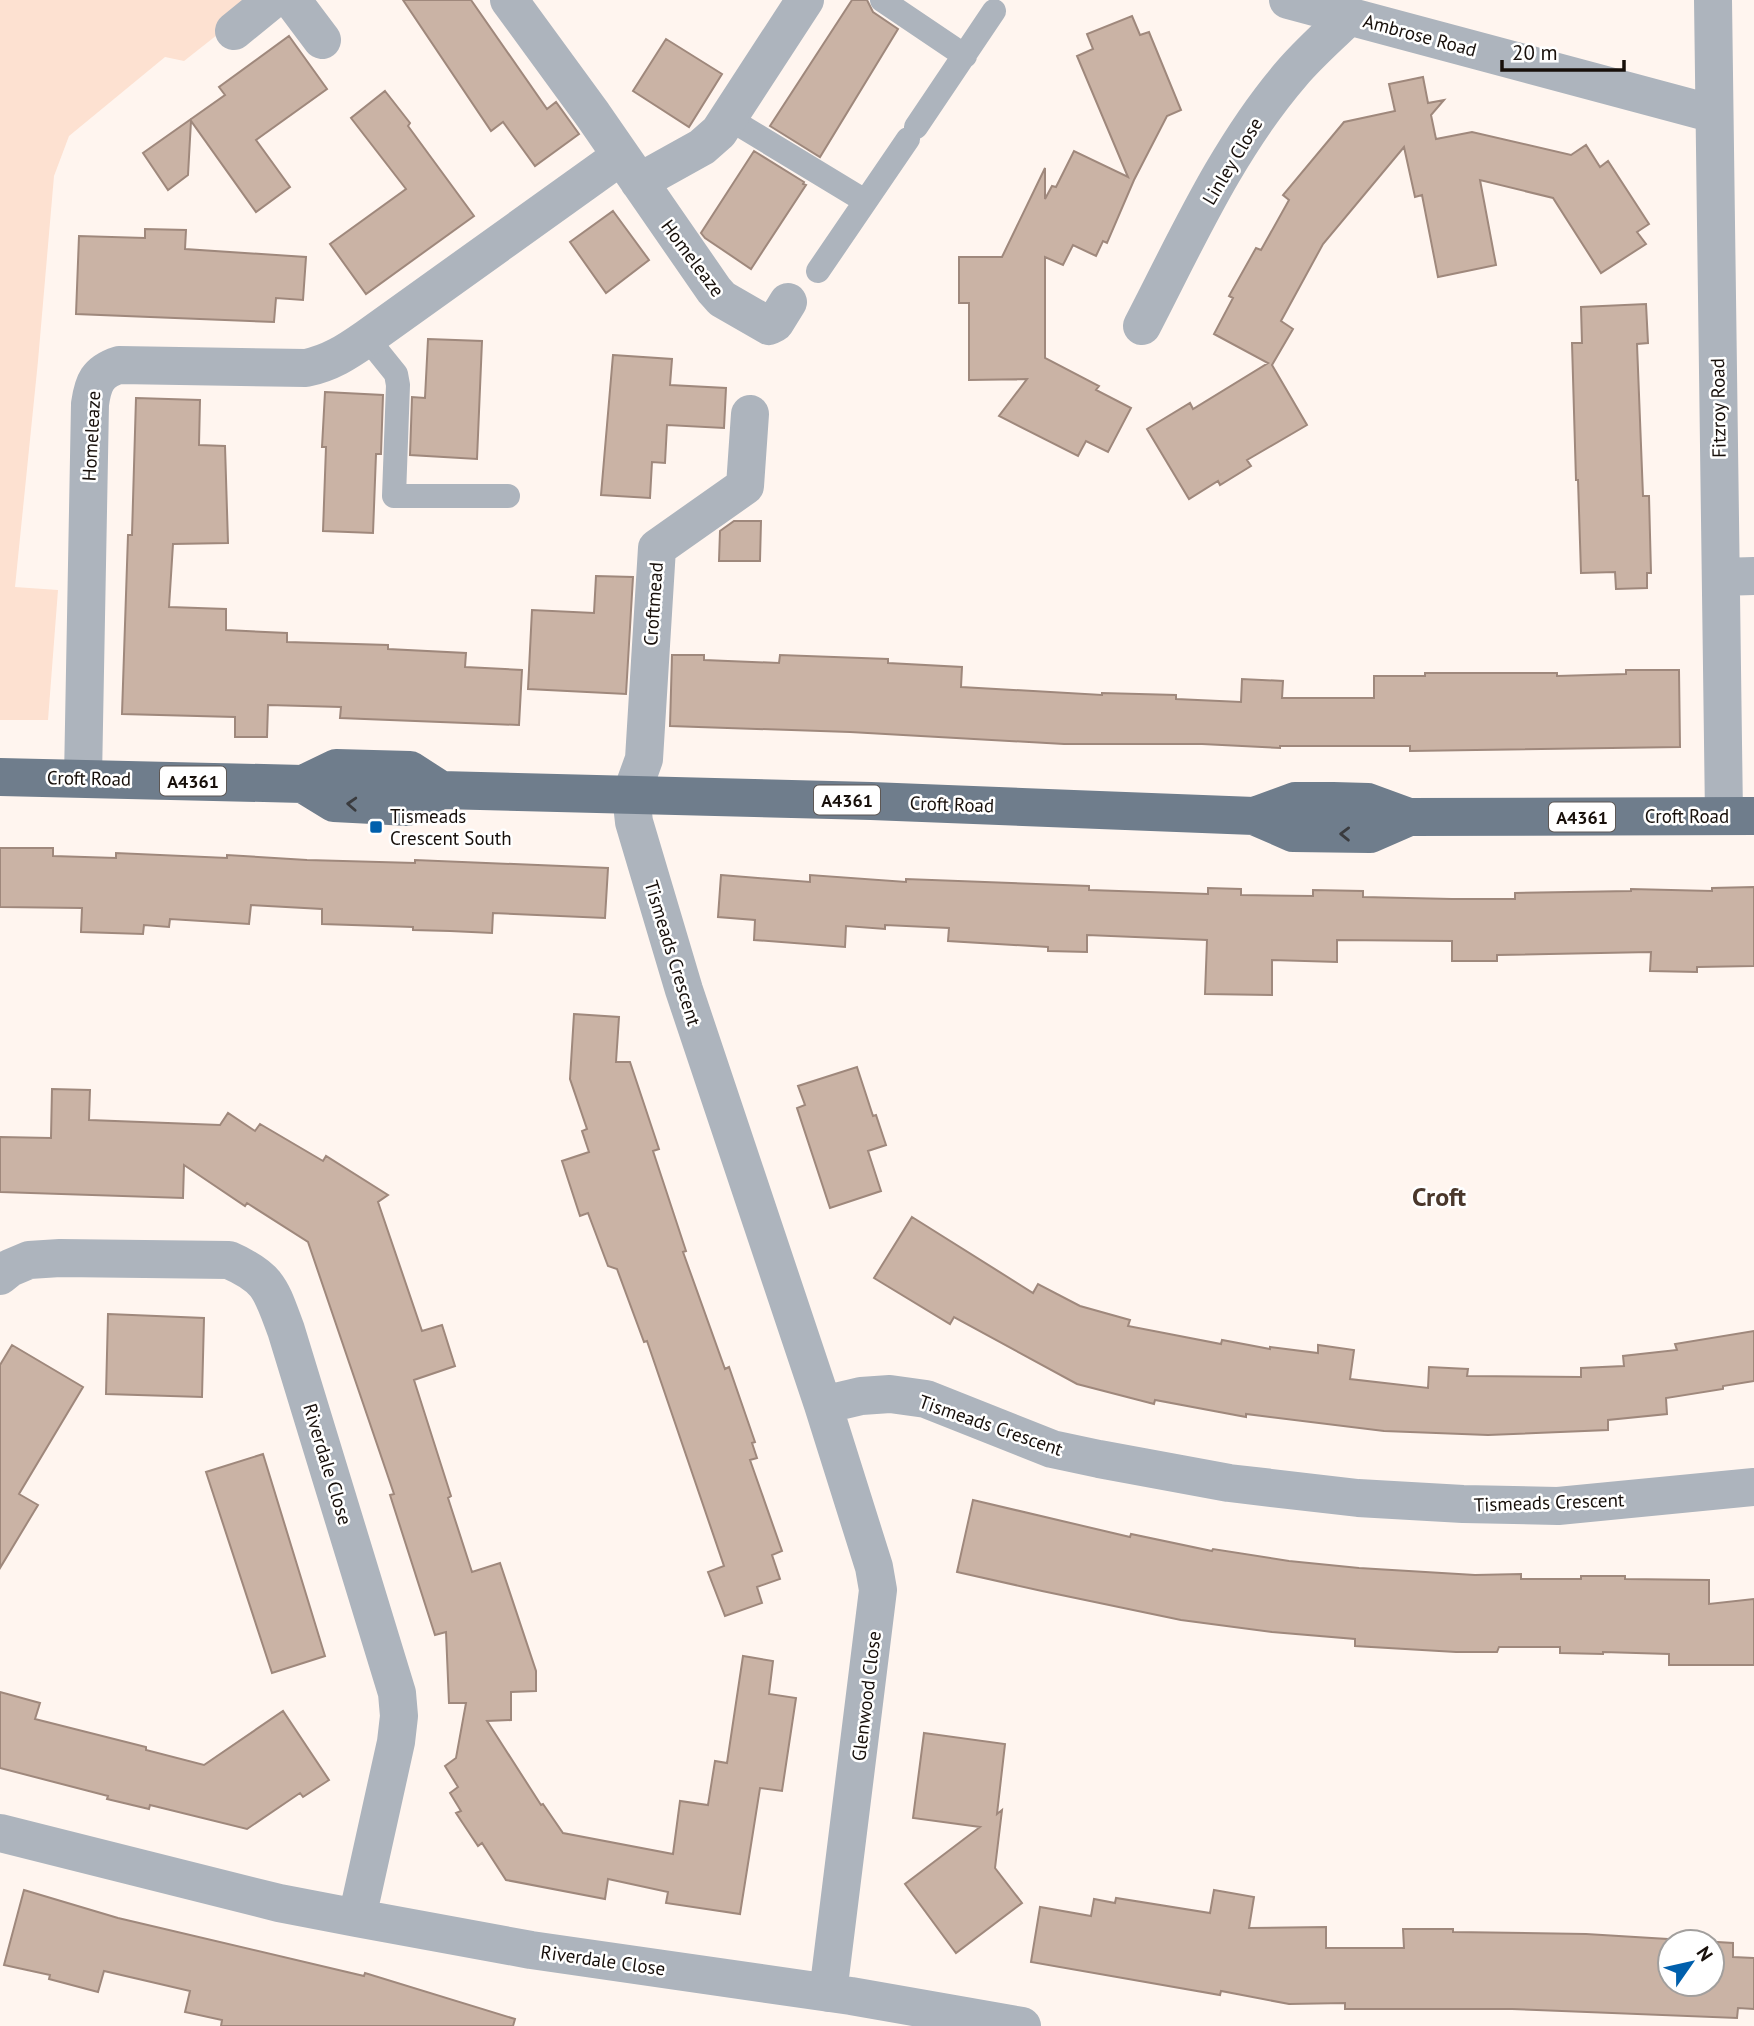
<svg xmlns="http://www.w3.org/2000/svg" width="1754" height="2026" font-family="'PT Sans',sans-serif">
  <rect width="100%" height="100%" fill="#fff5ef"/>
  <!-- green -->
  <path fill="#fde1d1" d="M0 0H244L218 21 222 31 184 61 165 57 69 136 54 176 38 361 15 587 58 590 48 720H0Z"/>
  <!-- building -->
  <path fill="#cab3a5" stroke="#9f887c" stroke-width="2" fill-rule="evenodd" d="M403 0H471L547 109 556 102 579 134 535 166 503 122 491 131Z
    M852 0H867L873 12 898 29 820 157 770 126Z
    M1132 16 1140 35 1149 32 1181 110 1167 116 1134 180 1107 243 1103 241 1096 256 1073 245 1063 265 1045 257V358L1099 386 1096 390 1131 408 1108 452 1086 441 1078 456 999 416 1027 379 969 380V303H959V257H1002L1045 168V199L1052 186 1056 187 1074 151 1128 177 1077 56 1093 49 1087 34Z
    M289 36 327 89 256 140 290 187 256 212 191 121 188 175 168 190 143 153 225 95 219 87Z
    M666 39 722 74 689 127 633 91Z
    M1423 77 1428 103 1444 100 1431 115 1436 139 1472 132 1571 155 1586 145 1600 167 1608 161 1649 224 1637 232 1646 244 1601 273 1553 198 1480 180 1496 265 1438 277 1422 195 1415 197 1404 147 1323 244 1281 321 1293 329 1272 365 1307 425 1247 460 1251 466 1220 485 1218 481 1189 499 1147 429 1190 403 1193 409 1268 363 1214 334 1233 298 1229 296 1256 248 1261 250 1289 200 1283 195 1344 122 1395 111 1389 84Z
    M385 91 410 123 408 126 474 216 366 294 330 244 406 189 351 118Z
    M754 151 804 182 803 184 806 185 751 269 705 238 701 233Z
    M613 211 649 260 606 293 570 242Z
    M145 229 186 230 185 249 306 257 303 300 276 298 274 322 76 314 79 236 145 238Z
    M1646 304 1648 343 1637 344 1643 496H1649L1651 573H1647V588L1616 589 1615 572 1581 573 1578 480H1576L1572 343H1582L1581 307Z
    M428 339 482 341 477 459 410 455 412 397 425 398Z
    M613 355 672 359 670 385 726 388 724 428 667 425 665 463 652 462 650 498 601 495Z
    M325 392 383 395 381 454H376L373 533 323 531 326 447H322Z
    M136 398 200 400 199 445 225 446 228 543 173 544 169 607 226 609V630L287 633V642L388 645V649L466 653 465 667 522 670 519 725 340 718 341 707 268 705 267 737H235V717L122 714 128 535H132Z
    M734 521H761L760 561H719L720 531Z
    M596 576 633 577 626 694 528 689 532 610 594 613Z
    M672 655H704V660L779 663 780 655 888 659V663L962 667 961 687 1102 695V693L1176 695V699L1241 702 1242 679 1283 681 1282 698H1374V676H1425V673H1557V676L1626 674V670H1679L1680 747 1410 751V746H1280V748L1202 744H1064L850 732 670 726Z
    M0 848H53V856L116 858V853L227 858V855L307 860 415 863V860L608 868 605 918 493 913 492 933 450 931 413 930V927L322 924V909L251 905 249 924 170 919 169 927 144 925 143 934 81 932 82 908 0 907Z
    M721 875 810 882V875L906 882V879L1089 886V890L1208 894V888L1241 889V895L1313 896V890L1363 891V897L1452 899H1515V893L1631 891V889L1712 891V888L1754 887V966L1697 967V972L1650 971 1651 952 1497 955V961H1452V941L1337 940V962L1272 960V995L1205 994 1207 940 1087 935V952L1048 951V947L948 941 949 928 885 925V929L846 926 845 947 754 940 755 920 718 917Z
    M574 1014 619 1017 616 1062H630L659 1149 653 1151 686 1251 683 1252 725 1369 729 1367 755 1442 752 1443 757 1458 750 1460 782 1551 772 1555 780 1579 757 1587 762 1603 725 1616 708 1572 724 1566 647 1341 644 1342 617 1269 608 1266 588 1213 580 1216 562 1161 589 1152 582 1131 587 1129 570 1079Z
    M857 1067 873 1116 876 1115 886 1145 868 1151 881 1191 830 1208 797 1108 805 1105 798 1086Z
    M52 1089 90 1090 89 1120 220 1125 228 1113 255 1131 260 1124 323 1161 326 1156 388 1195 378 1202 422 1331 442 1325 455 1366 414 1380 451 1496 448 1498 472 1572 500 1563 536 1671V1691L511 1692V1720L487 1721 541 1805 543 1804 563 1833 673 1854 680 1801 708 1805 715 1761 727 1763 743 1656 773 1661 769 1694 796 1698 782 1791 760 1788 740 1914 666 1903 668 1892 608 1879 605 1899 506 1880 482 1843 478 1846 456 1813 461 1811 450 1793 458 1787 445 1766 456 1758 466 1703H449L446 1632 435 1635 390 1495 394 1494 308 1242 247 1203 245 1206 184 1165 183 1198 0 1192V1137L51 1138Z
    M912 1217 1033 1293 1038 1284 1080 1306 1130 1320 1128 1326 1221 1344 1222 1340 1270 1349V1347L1318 1353V1345L1354 1350 1350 1379 1428 1388 1429 1367 1468 1369 1467 1376 1581 1377V1368L1624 1366 1623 1356 1677 1350 1675 1344 1754 1331V1381L1723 1386V1389L1666 1398 1667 1414 1608 1420V1430L1488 1435 1384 1431 1246 1414V1417L1155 1400 1154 1404 1077 1384 954 1317 950 1324 874 1278Z
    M108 1314 204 1318 202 1397 106 1394Z
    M12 1345 83 1387 19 1494 38 1505 0 1568V1365Z
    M263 1454 325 1656 272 1673 206 1472Z
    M973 1500 1130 1537 1131 1534 1212 1551 1213 1549 1289 1561 1359 1568 1475 1575 1521 1574V1579H1581V1576H1625V1579L1709 1580V1604L1754 1599V1665H1669V1654L1603 1652V1654L1560 1653V1647H1499L1497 1652H1456L1355 1646V1639L1272 1632 1181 1620 1042 1591 957 1572Z
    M0 1692 40 1703 35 1719 146 1747V1750L204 1765 283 1711 329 1780 303 1797 300 1793 247 1829 150 1805 149 1809 107 1799 108 1796 0 1768Z
    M924 1733 1005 1744 997 1814 1002 1810 995 1868 1022 1903 956 1953 905 1884 980 1827 913 1818Z
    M24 1890 118 1918 364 1976 365 1973 515 2019 513 2026H221L222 2020 185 2012 190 1991 104 1971 98 1992 49 1979 50 1975 4 1965Z
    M1214 1890 1254 1897 1249 1928 1326 1927V1948H1404L1403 1929H1453V1932L1586 1934 1733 1943V1957L1754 1958V2009L1738 2008 1737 2018 1512 2009H1345V2003L1289 2004 1221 1991 1220 1995 1031 1962 1040 1907 1091 1916 1094 1899 1115 1903 1116 1898 1210 1913ZM1670 1942H1712V1984H1670Z"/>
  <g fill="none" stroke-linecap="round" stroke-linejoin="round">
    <!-- service -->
    <path stroke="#adb4bd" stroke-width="24" d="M882 0 965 56
      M728 118 865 201
      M916 127 994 11
      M818 271 908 139
      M367 338 396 374 398 385 394 496H508"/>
    <!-- minor -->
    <path stroke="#adb4bd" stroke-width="38" d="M292 0 322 40
      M509 0 593 115 714 290 722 299 769 326 775 323 788 302
      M1288 0 1714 114
      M1713 0 1724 816
      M234 31 272 0
      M639 182 702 147 719 132 805 0
      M1142 326C1187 239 1228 147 1292 73 1309 53 1330 35 1349 16
      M750 414 745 486 657 548 644 759 631 795 634 822 684 990 823 1405 861 1396 890 1394 926 1399 1052 1449 1099 1459 1229 1483 1358 1498 1463 1504 1558 1506 1754 1487
      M1721 577 1754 576
      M83 778 90 404C93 383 97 372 119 365L306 368C330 363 347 352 367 338L621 156
      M0 1276 10 1268 29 1260 60 1258 229 1260C270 1278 271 1290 286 1330L397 1693 399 1716 396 1742 357 1918
      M823 1405 874 1567 878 1590 828 1993
      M0 1833 279 1903 357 1918 531 1950 851 1996 1022 2026"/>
    <!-- primary -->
    <path stroke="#6f7d8c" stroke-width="38" d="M0 777 303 784 336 768 410 770 441 790
      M303 784 334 803 373 805 407 807 441 790 871 801 1254 816 1295 801H1333L1368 802 1409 817 1754 816
      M1254 816 1293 833 1370 834 1409 817"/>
  </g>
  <!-- one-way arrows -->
  <defs><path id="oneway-chevron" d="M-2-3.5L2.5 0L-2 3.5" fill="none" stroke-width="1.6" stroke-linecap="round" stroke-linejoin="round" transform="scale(1.75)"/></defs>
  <g stroke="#3a3b3e">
    <use href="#oneway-chevron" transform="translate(352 804) rotate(-177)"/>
    <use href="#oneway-chevron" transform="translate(1345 834) rotate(-179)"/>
  </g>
  <!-- markers -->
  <rect fill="#005fac" stroke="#fff" stroke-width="2.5" x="369" y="820" width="14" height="14" rx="3.5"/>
  <g text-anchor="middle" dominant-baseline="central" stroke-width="5" stroke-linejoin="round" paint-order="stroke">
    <!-- shield labels -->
    <g fill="#fff" stroke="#5d5754" stroke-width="2">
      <rect x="160" y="766.5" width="66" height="29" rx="5"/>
      <rect x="814" y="785.5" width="66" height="29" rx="5"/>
      <rect x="1549" y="802.5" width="66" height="29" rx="5"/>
    </g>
    <g font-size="18" font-weight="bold" fill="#170f0a">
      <text x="193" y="781">A4361</text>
      <text x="847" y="800">A4361</text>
      <text x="1582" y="817">A4361</text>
    </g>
    <!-- street labels -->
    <g font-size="19" fill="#170f0a" stroke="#fff">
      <text transform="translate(1420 35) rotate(15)">Ambrose Road</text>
      <text transform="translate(1232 161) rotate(-59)">Linley Close</text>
      <text transform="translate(693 258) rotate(53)">Homeleaze</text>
      <text transform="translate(1718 408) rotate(-91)">Fitzroy Road</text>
      <text transform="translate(91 436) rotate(-87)">Homeleaze</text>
      <text transform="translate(653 604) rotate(-86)">Croftmead</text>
      <text transform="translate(89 778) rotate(1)">Croft Road</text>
      <text transform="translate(952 804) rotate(2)">Croft Road</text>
      <text x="1687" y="816">Croft Road</text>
      <text transform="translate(673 953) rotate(73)">Tismeads Crescent</text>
      <text transform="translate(991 1425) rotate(19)">Tismeads Crescent</text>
      <text transform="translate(328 1464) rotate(73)">Riverdale Close</text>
      <text transform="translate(1549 1502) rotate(-2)">Tismeads Crescent</text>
      <text transform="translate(866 1696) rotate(-83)">Glenwood Close</text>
      <text transform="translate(603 1960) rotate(8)">Riverdale Close</text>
    </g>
    <!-- poi labels -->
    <g font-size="19" fill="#170f0a" stroke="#fff" text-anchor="start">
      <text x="390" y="816">Tismeads<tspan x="390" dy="22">Crescent South</tspan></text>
    </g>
    <!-- district labels -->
    <g font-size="26" font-weight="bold" fill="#4a372b" stroke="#fff">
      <text x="1439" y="1196">Croft</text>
    </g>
  </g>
  <!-- north arrow -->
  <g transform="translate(1691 1963) rotate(56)"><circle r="33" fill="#ffffff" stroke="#a29f9d" stroke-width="2"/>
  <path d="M0-5L12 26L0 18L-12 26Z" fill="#005fac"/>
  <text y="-10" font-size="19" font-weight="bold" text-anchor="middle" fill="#170f0a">N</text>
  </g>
  <!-- scale -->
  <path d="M1502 60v10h122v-10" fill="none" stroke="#170f0a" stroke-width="3.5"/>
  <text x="1512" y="60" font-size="21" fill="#170f0a" stroke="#ffffff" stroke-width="5" paint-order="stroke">20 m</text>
</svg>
